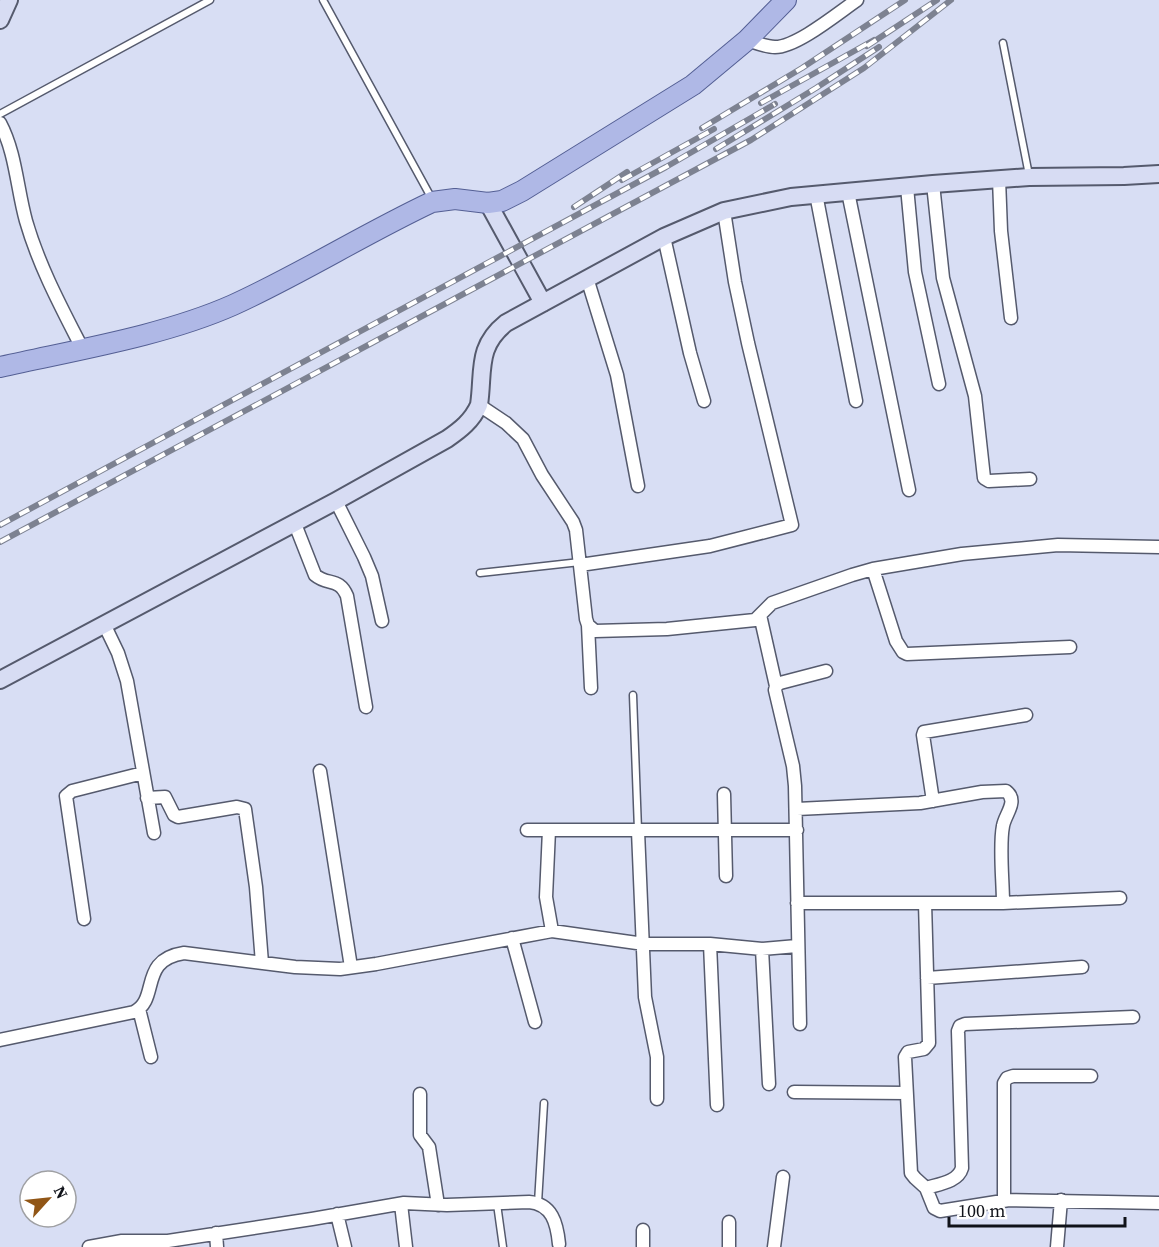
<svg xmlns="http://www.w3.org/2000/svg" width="1159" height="1247" font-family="'Source Serif 4',serif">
  <rect width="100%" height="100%" fill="#d8def4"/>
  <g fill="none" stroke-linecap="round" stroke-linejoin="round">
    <!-- lane casing -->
    <g stroke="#555a6d" stroke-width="9">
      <path id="lane" d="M323 0 432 199
        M1003 43 1029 175
        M0 114 210 0
        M480 573 580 562
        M633 695 638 830
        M538 1203 544 1103
        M497 1204 503 1247"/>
    </g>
    <!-- street casing -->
    <g stroke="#555a6d" stroke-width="15">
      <path id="street" d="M747 40C756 43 766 47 775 47 797 47 838 13 857 0
        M0 123C16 153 17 189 26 221 39 266 61 307 82 348
        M999 179 1001 231 1011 318
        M933 184 943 278 975 396 984 478 989 481 1030 479
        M907 187 915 272 939 384
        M848 192 909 490
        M816 194 856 401
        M664 237 690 353 704 401
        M587 278 617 375 638 486
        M479 405 506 423 523 439 542 475 573 522 576 530 586 619 588 625 595 631 667 629 755 620 772 603 852 575 873 569 962 554 1058 545 1159 547
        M336 501 364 557 372 576 382 621
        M295 524 315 575C328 586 339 577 347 596L366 707
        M580 565 710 546 792 525 748 343 735 282 724 211
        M873 569 896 641 903 652 907 654 1070 647
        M760 615 776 686
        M588 625 591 688
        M105 626 118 653 127 681 154 833
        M320 771 351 967
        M724 794 726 876
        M147 798 165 797 174 815 178 817 237 807 245 809 256 887 262 963
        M933 801 923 735 924 732 1026 715
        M797 809 920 803 982 792 1006 791C1019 801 1005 814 1003 826 999 846 1003 881 1003 903
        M527 830H797
        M549 830 546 897 552 931
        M638 831 645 997 657 1057V1099
        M797 903H1003L1120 898
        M925 903 929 1043 924 1049 908 1052 905 1057 911 1173 915 1178 926 1188 934 1208 940 1211 1009 1200 1159 1203
        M84 919 66 796 72 791 143 773
        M512 938 535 1022
        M710 944 717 1105
        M762 949 769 1084
        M927 978 1082 967
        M139 1009 151 1057
        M800 1024 795 786 793 766 775 690 776 686 780 683 826 671
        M0 1040 134 1012C160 999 138 960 184 953L295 967 340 969 376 964 552 931 644 944H710L762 949 797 946
        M794 1092 906 1093
        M420 1094V1135L429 1147 438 1205
        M926 1188C939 1184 958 1182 962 1168L958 1031 960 1026 965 1024 1133 1017
        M1004 1201V1083L1007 1078 1013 1076H1091
        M401 1204 406 1247
        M337 1214 345 1247
        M216 1233 217 1247
        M89 1247 122 1241H168L312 1219 404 1203 447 1205 529 1202C552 1204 557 1223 559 1244
        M643 1247V1230
        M729 1247V1222
        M774 1247 783 1177
        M1057 1247 1061 1200"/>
    </g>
    <!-- secondary casing -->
    <g stroke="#555a6d" stroke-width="20">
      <path id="secondary" d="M0 20 9 0
        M488 203 543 303
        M0 680 336 501 447 439C460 430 472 421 479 405 484 371 476 347 506 323L664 237 724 211 791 197 933 184 1029 177 1124 176 1159 174"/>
    </g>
    <!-- primary casing -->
    <g stroke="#545f94" stroke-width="22">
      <path id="primary" d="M0 367C75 350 163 336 233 305 301 274 364 234 432 202L455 199 488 203 502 201 522 191 693 85 747 40 786 0"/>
    </g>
    <!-- lane -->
    <use href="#lane" stroke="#fff" stroke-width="6"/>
    <!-- street -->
    <use href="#street" stroke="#fff" stroke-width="12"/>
    <!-- secondary -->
    <use href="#secondary" stroke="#d7dcf3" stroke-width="16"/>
    <!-- primary -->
    <use href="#primary" stroke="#afb8e6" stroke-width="20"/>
    <!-- rail casing -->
    <g stroke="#7d8291" stroke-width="6">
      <path id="rail" d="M867 46 937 0
        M761 103 874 40
        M702 128 802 68 905 0
        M716 149 816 88 879 47
        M622 180 714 129
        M574 207 627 172
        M0 525 666 167 775 104
        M0 542 751 140 864 68 951 0"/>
    </g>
    <!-- rail -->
    <use href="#rail" stroke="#fff" stroke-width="4" stroke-dasharray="11" stroke-linecap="butt"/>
  </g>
  <!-- north arrow -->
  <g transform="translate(48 1199) rotate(63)"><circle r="28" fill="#ffffff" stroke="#9fa0a3" stroke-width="1.5"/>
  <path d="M0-4.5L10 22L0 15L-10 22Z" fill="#915616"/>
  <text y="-9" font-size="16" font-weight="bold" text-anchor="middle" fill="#101219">N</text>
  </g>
  <!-- scale -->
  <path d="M949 1217v9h176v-9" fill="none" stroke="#101219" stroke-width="3"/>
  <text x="958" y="1217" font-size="18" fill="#101219" stroke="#ffffff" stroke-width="4.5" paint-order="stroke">100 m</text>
</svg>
